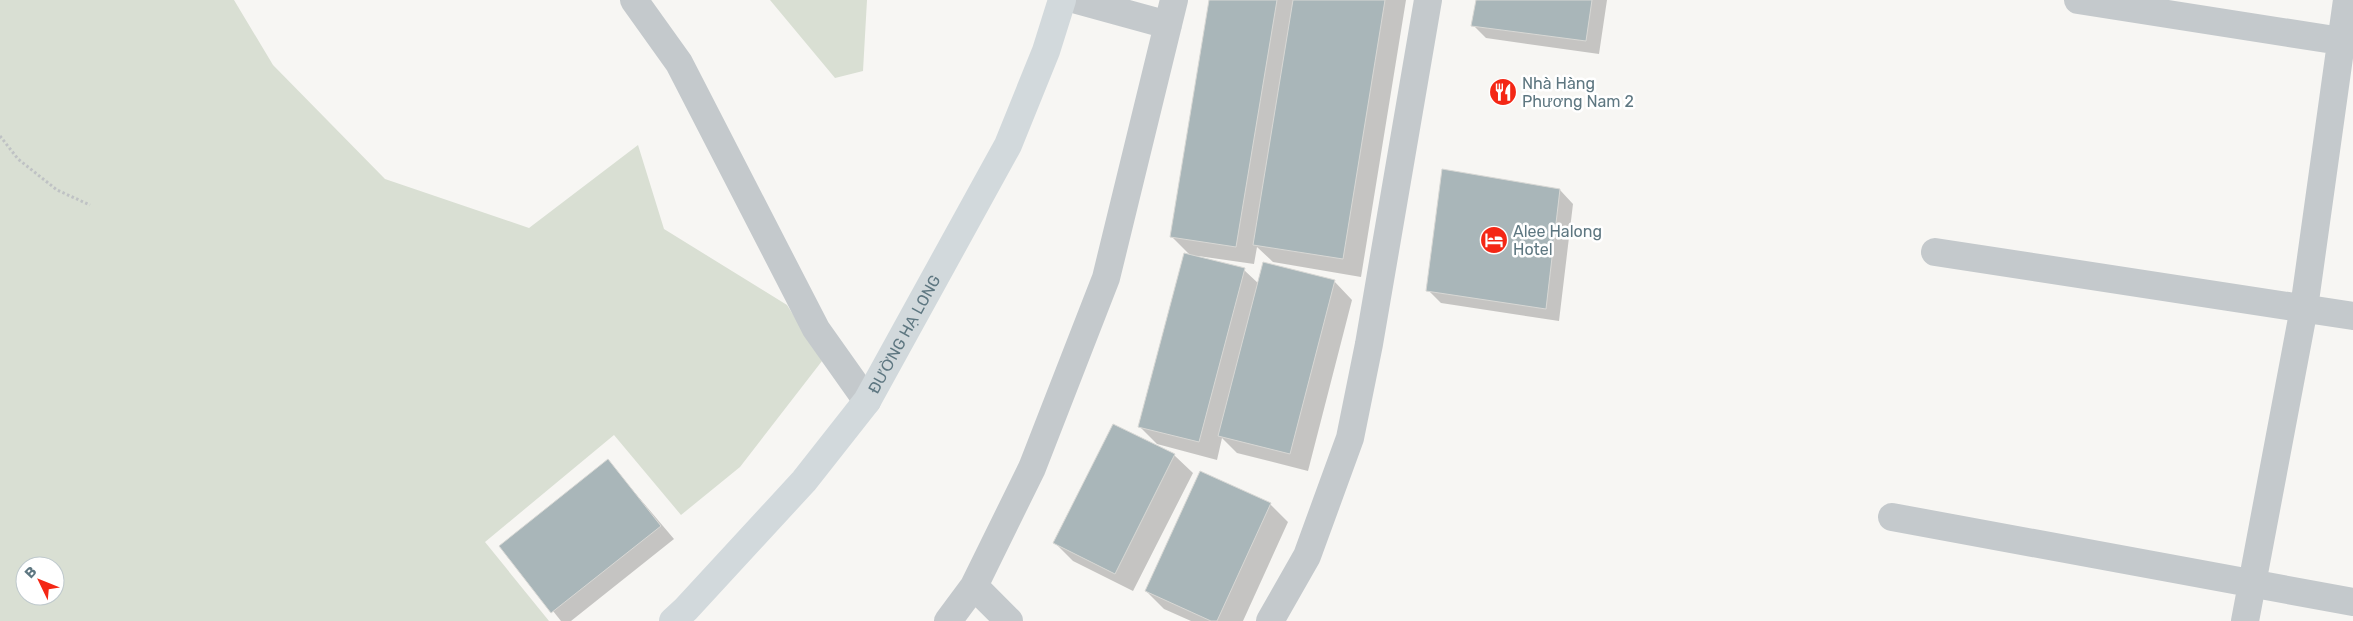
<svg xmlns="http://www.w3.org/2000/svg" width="2353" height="621" font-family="Rubik,sans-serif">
  <rect width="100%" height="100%" fill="#f7f6f3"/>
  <!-- green -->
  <path fill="#d9dfd3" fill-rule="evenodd" d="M0 0H234L273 65 385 179 529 228 638 145 664 229 787 305 822 361 740 467 681 515 614 435 485 542 549 621H0ZM25 566H55V596H25Z
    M770 0H867L863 71 835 78Z"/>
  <!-- shadow -->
  <path fill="#0003" d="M1210 0H1406L1361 277 1273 262 1257 247 1254 264 1198 256V258L1244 270 1259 284 1334 281 1352 300 1308 471 1237 453 1222 438 1217 460 1157 444 1139 426 1191 256 1171 236Z
    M1477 0H1607L1599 54 1486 38 1473 25Z
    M1560 190 1573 204 1559 321 1441 303 1428 290Z
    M1113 425 1174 455 1193 473 1133 591 1073 561 1055 543Z
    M608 461 674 539 571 621H561L501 546Z
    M1270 504 1288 522 1243 621H1191L1164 609 1146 591Z"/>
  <!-- building -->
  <path fill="#a9b6b9" stroke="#d8d8d5" d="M1209 0H1277L1236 247 1170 237Z
    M1293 0H1385L1343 259 1253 245Z
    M1476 0H1592L1586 41 1471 26Z
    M1442 169 1560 189 1546 309 1426 291Z
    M1184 253 1245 268 1199 442 1138 427Z
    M1263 262 1335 280 1290 454 1218 436Z
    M1113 424 1175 454 1115 574 1053 543Z
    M608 459 661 526 551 613 499 546Z
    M1200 471 1271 503 1217 621H1211L1145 591Z"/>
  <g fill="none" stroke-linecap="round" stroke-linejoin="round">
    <!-- path -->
    <path stroke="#bfc2c4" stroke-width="3" stroke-dasharray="2.5 2.5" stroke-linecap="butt" d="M0 136 18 159 57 190 90 205"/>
    <!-- minor -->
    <path stroke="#c4c9cc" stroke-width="28" d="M634 0 679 63 816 329 867 401
      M1077 0 1168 25
      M2078 0 2353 43
      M1935 252 2353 316
      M1892 517 2353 602
      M974 586 1009 621
      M948 621 974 586 1032 468 1106 278 1174 0
      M1270 621 1307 556 1350 438 1369 344 1428 0
      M2245 621 2304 308 2347 0"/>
    <!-- major -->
    <path stroke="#d2d9dc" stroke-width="28" id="s1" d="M673 621 686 609 804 481 867 401 1008 145 1046 51 1062 0"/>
  </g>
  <!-- icons -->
  <defs>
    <g id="restaurant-disc" transform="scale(1.4375)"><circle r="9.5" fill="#f42715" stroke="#fff"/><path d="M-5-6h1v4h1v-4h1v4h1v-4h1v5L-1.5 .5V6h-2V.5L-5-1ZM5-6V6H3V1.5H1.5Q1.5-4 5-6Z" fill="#fff"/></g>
    <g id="hotel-disc" transform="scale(1.4375)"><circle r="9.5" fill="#f42715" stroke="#fff"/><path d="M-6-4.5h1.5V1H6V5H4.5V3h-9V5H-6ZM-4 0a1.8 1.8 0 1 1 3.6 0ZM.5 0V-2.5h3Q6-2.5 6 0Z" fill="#fff"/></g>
  </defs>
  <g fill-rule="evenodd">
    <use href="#restaurant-disc" x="1503" y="92"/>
    <use href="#hotel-disc" x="1494" y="240"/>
  </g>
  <g text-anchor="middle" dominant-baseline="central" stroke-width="5" stroke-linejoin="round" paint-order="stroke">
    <!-- poi labels -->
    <g font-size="16" fill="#5e7781" stroke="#fff" text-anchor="start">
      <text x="1522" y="83">Nhà Hàng<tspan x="1522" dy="18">Phương Nam 2</tspan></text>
      <text x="1513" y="231">Alee Halong<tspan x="1513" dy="18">Hotel</tspan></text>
    </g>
    <!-- street labels -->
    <g font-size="16" fill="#5e7781" stroke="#fff">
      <text stroke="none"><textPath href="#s1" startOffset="370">ĐƯỜNG HẠ LONG</textPath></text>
    </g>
  </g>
  <!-- north arrow -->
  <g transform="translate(40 581) rotate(313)"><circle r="24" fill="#ffffff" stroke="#bfc9cd"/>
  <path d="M0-4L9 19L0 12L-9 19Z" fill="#f42715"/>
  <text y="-8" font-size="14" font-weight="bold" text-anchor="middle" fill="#5e7781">B</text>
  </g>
</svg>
